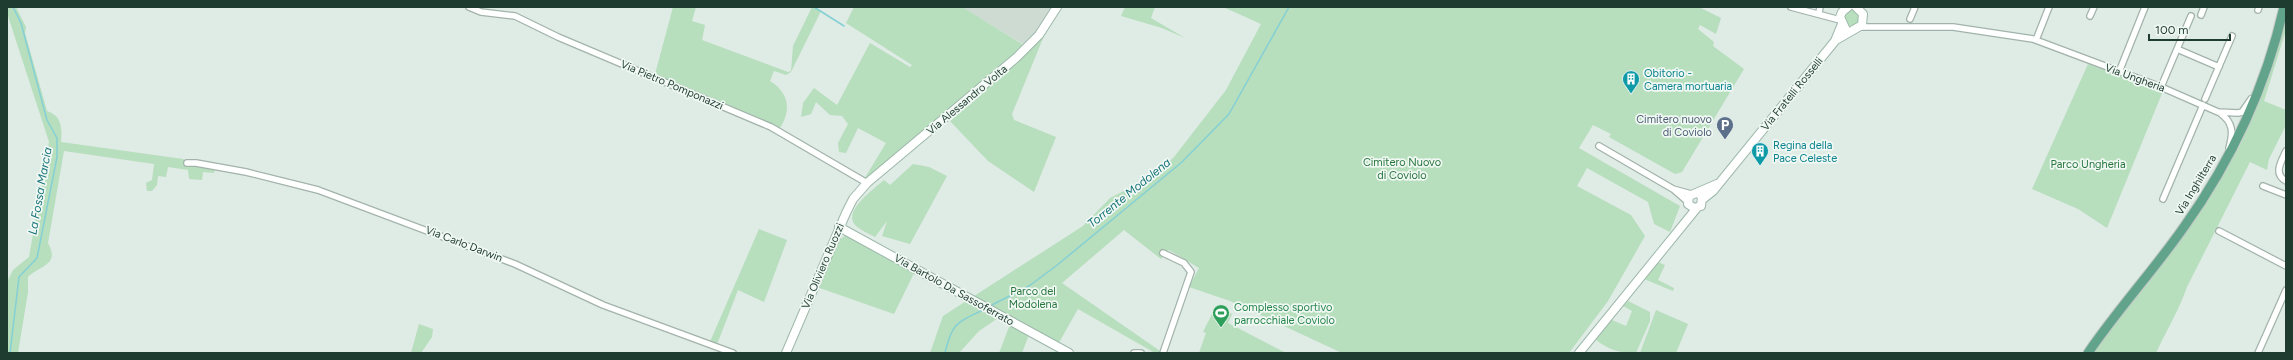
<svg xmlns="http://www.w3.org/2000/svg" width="2293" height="360" font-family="Figtree,sans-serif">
  <rect width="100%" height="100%" fill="#dfebe5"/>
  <!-- built -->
  <path fill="#cddbd3" d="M961 7H1053L1028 47Z"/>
  <!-- green -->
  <path fill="#b7debd" d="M7 7H16L26 27 25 33 47 111C62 116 62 127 61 142L183 159 187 163 215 166 214 173 203 172 202 180 189 179 188 170 168 167 166 177 158 176 157 185 152 191H147L146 183 152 180 154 164 64 151 48 243C60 265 41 265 28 277V292L18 353H7V282L13 270 29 257 49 142 7 13Z
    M673 7H696L692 21 705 25 702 40 788 72 791 71 793 46 812 7 821 11 791 72 786 75 774 71 770 81C791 94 791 113 778 131L654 78Z
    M854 7H962L1027 47 1050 21 1012 114 1014 120 1056 137 1034 192 988 161 950 121 987 90 986 83 967 99 963 97 863 181 886 143 858 128 846 153 839 152 838 143 848 124 842 116 830 115 816 102 811 114 801 117 803 103 814 88 837 105 870 43 910 67 912 65 846 23Z
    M1125 7H1155L1151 18 1185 38 1162 28 1121 16Z
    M1223 7H1699L1721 18 1716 34 1700 25 1698 29 1714 42 1713 46 1744 69 1682 172 1675 174 1609 137 1611 134 1593 125 1579 148 1680 206 1670 232 1654 224 1648 202 1587 168 1577 186 1631 215 1645 236 1608 301 1569 353H1342L1230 301 1189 287 1199 268 1169 250 1161 259 1124 230 1062 283 1163 353H1155L1078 309 1057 346 1030 332 1022 353H999L1011 322 1001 316 979 331 959 353H930L943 316 1083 226 1110 198 1155 175 1174 157 1226 90 1261 24Z
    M1844 18a8 8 0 1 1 16 0a8 8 0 1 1-16 0Z
    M2286 12V30L2264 101 2286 110V125L2269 159 2267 170 2250 162 2187 287C2179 310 2166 331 2156 353H2092L2226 168 2240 145 2265 87Z
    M2088 64 2163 91 2107 228 2078 209 2032 189Z
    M913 164 929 167 947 176 910 244 882 236 887 221 875 237C869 234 861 230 856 226 841 212 875 188 884 180L890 185Z
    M759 229 787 240 764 302 738 290 716 347 709 344Z
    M845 236H856L916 269 894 314 814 286 837 241Z
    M1658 262 1665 265 1658 280 1674 288 1673 291 1644 279Z
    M1628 301 1650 312V321L1636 353C1620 353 1608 350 1595 339L1612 320 1626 326 1632 311 1623 306Z
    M1216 306 1232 314 1228 323 1286 353H1199L1206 333 1203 332Z
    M1656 310 1688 324 1676 353H1640Z
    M419 324 433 329 432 337 421 353H411Z"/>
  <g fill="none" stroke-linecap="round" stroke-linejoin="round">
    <!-- stream -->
    <path stroke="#84d0d4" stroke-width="1.5" d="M814 7 844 26
      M990 306 1029 286 1056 266 1182 162 1229 114 1289 7
      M10 353 19 277 37 258 57 157V138L47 120 21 23 13 7
      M945 353C952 323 956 323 983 310"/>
    <!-- street casing -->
    <g stroke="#a2b3ab" stroke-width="8">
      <path id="street" d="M469 7 481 12 515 16 558 37 771 127 867 183
        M1791 7 1840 20
        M2258 10 2259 7
        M1819 13 1820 7
        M2201 15 2204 7
        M2090 16 2094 7
        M1910 19 1915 7
        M1860 27H1953L2033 39 2161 87 2218 112 2238 113 2242 112 2251 99
        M2036 40 2049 7
        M2177 49 2219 67
        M2119 72 2145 7
        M2161 87 2191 16
        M2205 99 2232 36
        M2220 113C2234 123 2233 133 2229 148
        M1599 146 1673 189 1691 194
        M2286 151C2281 162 2273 174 2286 181
        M187 163H196L246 172 318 190 515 264 603 305 733 353
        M2263 186 2286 195
        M1673 189 1688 202
        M2163 199 2203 105
        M2219 231 2286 266
        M1134 353H1141
        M1163 353 1191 272 1184 263 1163 253
        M2258 353 2286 290"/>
    </g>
    <!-- secondary casing -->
    <g stroke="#9db8ab" stroke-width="10">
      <path id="secondary" d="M1845 28 1840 17 1842 12 1848 7
        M1836 40 1862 25 1863 14 1856 7
        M1698 193 1702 197 1701 206 1694 208 1688 204 1689 196 1717 184
        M1703 199 1713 191 1835 41 1842 24
        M839 227 1069 353
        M786 353 846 213 853 199 867 183 1017 57 1039 35 1057 7
        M1579 353 1696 209"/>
    </g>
    <!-- primary casing -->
    <g stroke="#c0c8c5" stroke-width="11">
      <path id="primary" d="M2088 353C2118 309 2154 270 2184 227 2231 161 2266 86 2284 7"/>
    </g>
    <!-- street -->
    <use href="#street" stroke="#fff" stroke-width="5.5"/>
    <!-- secondary -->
    <use href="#secondary" stroke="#fff" stroke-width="8"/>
    <!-- primary -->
    <use href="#primary" stroke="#61a38b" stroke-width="9"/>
  </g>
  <!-- icons -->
  <defs>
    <g id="building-pin" transform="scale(0.9)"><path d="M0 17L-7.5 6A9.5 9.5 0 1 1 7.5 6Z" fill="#0f9aa8" stroke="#f0f8f3"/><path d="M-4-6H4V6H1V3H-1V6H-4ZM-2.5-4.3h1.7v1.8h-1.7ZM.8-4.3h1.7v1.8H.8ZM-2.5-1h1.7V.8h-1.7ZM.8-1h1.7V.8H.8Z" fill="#fff"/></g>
    <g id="parking-pin" transform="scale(0.9)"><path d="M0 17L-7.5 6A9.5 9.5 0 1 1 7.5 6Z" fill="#5c6f8a" stroke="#f0f8f3"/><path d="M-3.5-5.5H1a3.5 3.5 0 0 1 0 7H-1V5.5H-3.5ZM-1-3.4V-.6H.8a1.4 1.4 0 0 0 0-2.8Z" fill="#fff"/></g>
    <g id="stadium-pin" transform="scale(0.9)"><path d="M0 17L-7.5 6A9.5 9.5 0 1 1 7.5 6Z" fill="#2e9e5b" stroke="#f0f8f3"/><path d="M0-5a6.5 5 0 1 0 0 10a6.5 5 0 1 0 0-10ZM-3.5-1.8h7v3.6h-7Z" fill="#fff"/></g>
  </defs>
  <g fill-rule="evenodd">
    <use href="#building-pin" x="1631" y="79"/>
    <use href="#parking-pin" x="1725" y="125"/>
    <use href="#building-pin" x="1760" y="151"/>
    <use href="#stadium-pin" x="1221" y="313"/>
  </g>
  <g text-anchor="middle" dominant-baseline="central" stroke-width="3.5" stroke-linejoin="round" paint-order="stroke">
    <!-- culture labels -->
    <g font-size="11" fill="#0d838f" stroke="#f0f8f3" text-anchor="start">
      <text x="1644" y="73">Obitorio -<tspan x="1644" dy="13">Camera mortuaria</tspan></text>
      <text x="1773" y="145">Regina della<tspan x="1773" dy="13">Pace Celeste</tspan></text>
    </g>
    <!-- street labels -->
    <g font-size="11" fill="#1f3c31" stroke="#f0f8f3">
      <text transform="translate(2135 78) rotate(20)">Via Ungheria</text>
      <text transform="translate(672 85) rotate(23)">Via Pietro Pomponazzi</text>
      <text transform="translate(1792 94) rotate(-51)">Via Fratelli Rosselli</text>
      <text transform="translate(967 100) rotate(-40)">Via Alessandro Volta</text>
      <text transform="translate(2196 185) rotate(-59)">Via Inghilterra</text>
      <text transform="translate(464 244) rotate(21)">Via Carlo Darwin</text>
      <text transform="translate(823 266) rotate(-67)">Via Oliviero Ruozzi</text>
      <text transform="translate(954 290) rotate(29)">Via Bartolo Da Sassoferrato</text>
    </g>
    <!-- service labels -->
    <g font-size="11" fill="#4e5e75" stroke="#f0f8f3" text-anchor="end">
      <text x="1712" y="119">Cimitero nuovo<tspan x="1712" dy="13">di Coviolo</tspan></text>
    </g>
    <!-- park labels -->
    <g font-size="11" fill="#28753e" stroke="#f0f8f3">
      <text x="1402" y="162">Cimitero Nuovo<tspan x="1402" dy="13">di Coviolo</tspan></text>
      <text x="2088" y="164">Parco Ungheria</text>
      <text x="1033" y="291">Parco del<tspan x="1033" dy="13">Modolena</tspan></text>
    </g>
    <!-- leisure labels -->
    <g font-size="11" fill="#27864d" stroke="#f0f8f3" text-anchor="start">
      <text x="1234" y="307">Complesso sportivo<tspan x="1234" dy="13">parrocchiale Coviolo</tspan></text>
    </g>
    <!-- water labels -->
    <g font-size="12" font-style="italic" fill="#17747a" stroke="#f0f8f3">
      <text transform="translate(40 191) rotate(-80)">La Fossa Marcia</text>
      <text transform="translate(1129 193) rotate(-39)">Torrente Modolena</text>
    </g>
  </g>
  <!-- border -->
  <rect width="2293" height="360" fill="none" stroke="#1f3c31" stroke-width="16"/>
  <!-- scale -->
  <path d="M2149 34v6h81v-6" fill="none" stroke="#1f3c31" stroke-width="2"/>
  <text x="2155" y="34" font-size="12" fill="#1f3c31" stroke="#f0f8f3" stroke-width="3" paint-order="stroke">100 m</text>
</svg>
